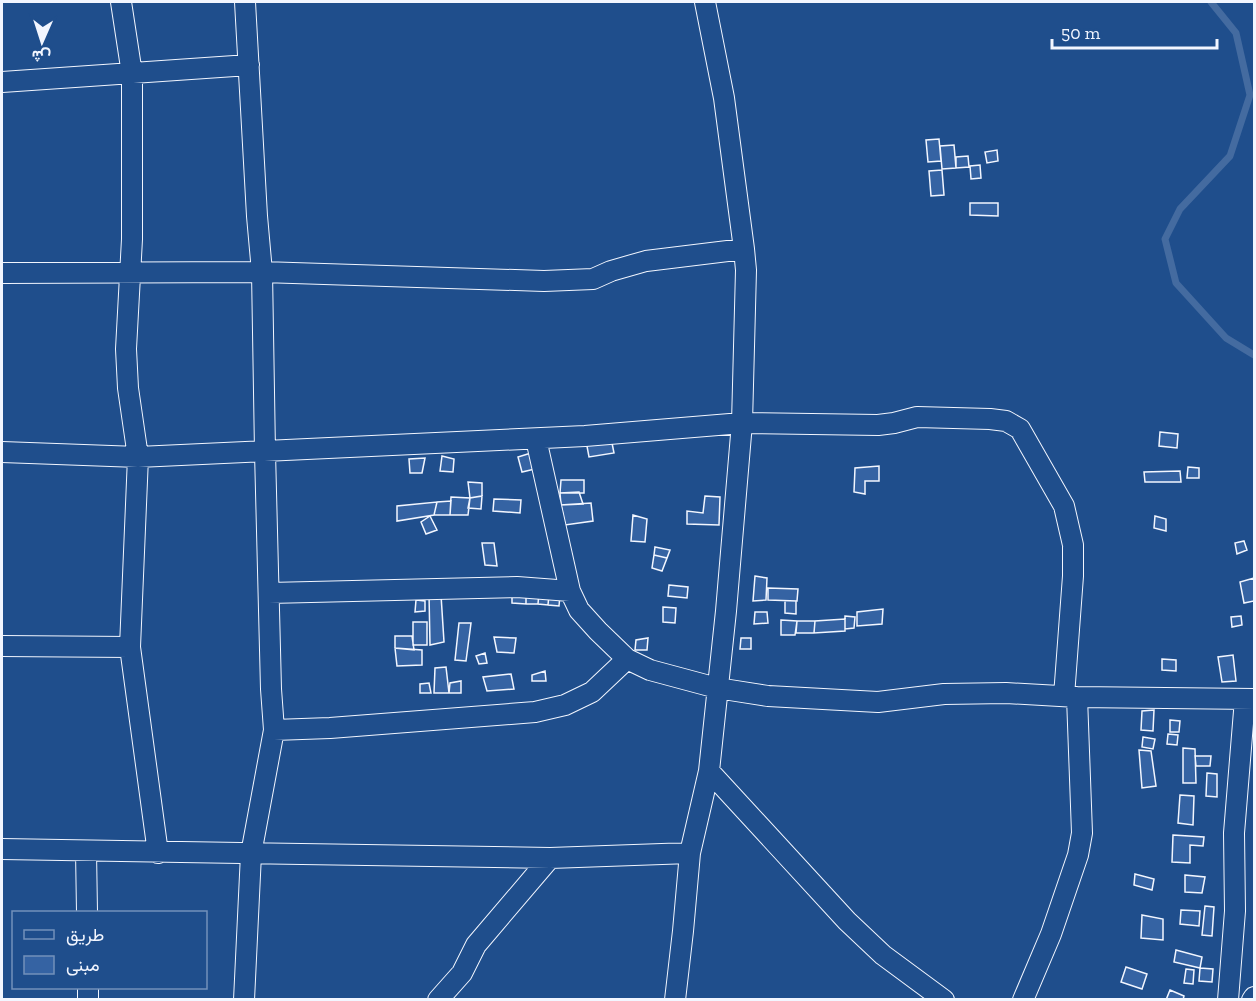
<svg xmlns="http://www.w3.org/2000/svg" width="1256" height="1001" font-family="'Zilla Slab',Vazirmatn,serif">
  <rect width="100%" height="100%" fill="#1f4e8c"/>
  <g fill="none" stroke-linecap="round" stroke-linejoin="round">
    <!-- stream -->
    <path stroke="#446ba0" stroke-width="7" d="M1211 2 1236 33 1250 95 1230 156 1180 209 1165 239 1176 283 1226 338 1254 355"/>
  </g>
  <!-- building -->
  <path fill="#3563a3" stroke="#f2f6ff" stroke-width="1.5" d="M939 139 941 161 928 162 926 140Z
    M954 145 956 168 942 169 940 146Z
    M997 150 998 161 987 163 985 152Z
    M968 156 969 167 956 168V157Z
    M980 165 981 178 971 179 970 166Z
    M942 170 944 195 931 196 929 171Z
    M970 203H998V216L970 215Z
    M1160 432 1178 434 1177 448 1159 446Z
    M611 438 614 453 589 457 586 441Z
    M531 453 535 469 522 472 518 457Z
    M442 456 454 459 453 472 440 471Z
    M425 458 422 473H410L409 459Z
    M879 466V481H865V494L854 492 855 468Z
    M1188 467 1199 468V478H1187Z
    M1180 471 1181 482H1145L1144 472Z
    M561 480H584V493H560Z
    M468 482 482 483V496L470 498Z
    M579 492 583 504 561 505 560 493Z
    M482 496 481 509 468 508 470 498Z
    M705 496 720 497 719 525 687 524V511L703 513Z
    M451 497 470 498 468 515H450Z
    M494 499 521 500 520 513 493 511Z
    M451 501 450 515H434L437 502Z
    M437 502 434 515 397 521V506Z
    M591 503 593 521 565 525 561 505Z
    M633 515 647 519 645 542 631 541Z
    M430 516 437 530 426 534 421 522Z
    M1155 516 1166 519V531L1154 528Z
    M1244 541 1247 550 1237 554 1235 543Z
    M482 543H494L497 566 485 565Z
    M655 547 670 550 667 558 654 555Z
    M654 555 667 558 662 571 652 568Z
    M755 576 767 578 766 600 753 601Z
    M1254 578V601L1244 603 1240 582Z
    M669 585 688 587 687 598 668 596Z
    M526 588 539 592 538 604H526Z
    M768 588 798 589 797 601 768 600Z
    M512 591H526V604L512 603Z
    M539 592 549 594 548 605 538 604Z
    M429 594 441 595 444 642 430 645Z
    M549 594 560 595 559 606 548 605Z
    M416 600 425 601V611L415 612Z
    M785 601H796V614L785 613Z
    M663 607 676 608 675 623 663 622Z
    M883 609 882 624 857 626V612Z
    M755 612H767L768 623 754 624Z
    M845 616 855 617 854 628 845 629Z
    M1241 616 1242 625 1232 627 1231 617Z
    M845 619V631L814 633 815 621Z
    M781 620 797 621 795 635H781Z
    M797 621H815L814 633H796Z
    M413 622H427V645H413Z
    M459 623H471L466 661 455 660Z
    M395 636H412L414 650 395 648Z
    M494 637 516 638 514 653 497 652Z
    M648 638 647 650H635L636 640Z
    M741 638H751V649H740Z
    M395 648 422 650V665L397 666Z
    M485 653 487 663 479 664 476 656Z
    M1233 655 1236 681 1222 682 1218 657Z
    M1162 659 1176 660V671L1162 670Z
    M446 667 449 693H434L435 668Z
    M545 671 546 681H532V675Z
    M511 674 514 689 487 691 483 677Z
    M461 681V693H449L450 683Z
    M429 683 431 693H420V684Z
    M1154 710 1153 731 1141 730 1142 711Z
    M1170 720 1180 721 1179 732H1170Z
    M1168 734 1178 735 1177 745 1167 744Z
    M1143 737 1155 739 1153 749 1142 747Z
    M1183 748 1195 749 1196 783H1183Z
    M1139 750 1151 751 1156 786 1142 788Z
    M1195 756H1211L1210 766H1196Z
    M1207 773 1217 774V797L1206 796Z
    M1180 795 1194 796 1193 825 1178 823Z
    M1173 835 1204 837 1203 846 1190 845V863L1172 862Z
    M1135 874 1154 879 1152 890 1134 885Z
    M1185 875 1205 877 1202 893 1185 892Z
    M1205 906 1214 907 1212 936 1202 935Z
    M1181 910 1200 911 1199 926 1180 924Z
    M1142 915 1163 919V940L1141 938Z
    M1176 950 1202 957 1200 968 1174 962Z
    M1126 967 1147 974 1142 989 1121 982Z
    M1200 968 1213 969 1212 982 1199 981Z
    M1186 969 1194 970 1193 984 1184 983Z
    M1170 990 1184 996 1183 1000H1166Z"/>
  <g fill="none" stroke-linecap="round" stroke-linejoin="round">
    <!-- street casing -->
    <g stroke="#f2f6ff" stroke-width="22">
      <path id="street" d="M121 2 132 74V239L126 349 128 388 138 457 130 647 158 853
        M2 82 249 65
        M2 273 262 272 544 281 593 279 611 271 646 261 744 249
        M536 439 570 591 579 610 598 631 627 659 650 670 717 688 768 696 878 702 944 694 1006 693 1077 697 1254 699
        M2 452 138 457 585 436 742 423 878 425 894 423 917 417 990 419 1006 421 1020 429 1064 506 1073 545V576L1064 696
        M269 593 517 587 570 591
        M2 646 130 647
        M274 730 330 728 535 712 565 705 592 692 627 659
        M709 771 847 921 883 955 944 1000
        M2 849 550 858 690 853
        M86 851 87 912
        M88 988V1000
        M244 1000 251 854 274 730 271 689 265 452 262 272 257 216 245 2
        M438 1000 462 973 476 945 550 858
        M675 1000 683 931 690 853 709 771 726 611 742 423 746 270 744 249 724 98 705 2
        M1023 1000 1051 934 1078 855 1082 833 1077 697
        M1228 1000 1235 911 1234 833 1245 699
        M1252 1000 1254 997"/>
    </g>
    <!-- street -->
    <use href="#street" stroke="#1f4e8c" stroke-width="20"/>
  </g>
  <!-- border -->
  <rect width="1256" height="1001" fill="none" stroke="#f2f6ff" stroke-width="6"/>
  <!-- legend -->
  <rect x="12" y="911" width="195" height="78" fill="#1f4e8c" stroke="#7391ba" stroke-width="1.5"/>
  <rect x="24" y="930" width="30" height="9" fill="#1f4e8c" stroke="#7391ba" stroke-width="1.5"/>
  <text x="66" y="941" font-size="18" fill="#f2f6ff">طريق</text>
  <rect x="24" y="956" width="30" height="18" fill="#3563a3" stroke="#7391ba" stroke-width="1.5"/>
  <text x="66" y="971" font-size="18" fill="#f2f6ff">مبنى</text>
  <!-- north arrow -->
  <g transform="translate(42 42) rotate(183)" stroke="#1f4e8c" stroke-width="4.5" paint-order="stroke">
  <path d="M0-4.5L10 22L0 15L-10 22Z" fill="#f2f6ff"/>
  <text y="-9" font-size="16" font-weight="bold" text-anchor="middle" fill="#f2f6ff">ش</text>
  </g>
  <!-- scale -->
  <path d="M1052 39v9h165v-9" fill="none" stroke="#f2f6ff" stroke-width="3"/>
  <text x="1061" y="39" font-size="18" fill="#f2f6ff" stroke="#1f4e8c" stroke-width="4.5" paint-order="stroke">50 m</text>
</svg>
